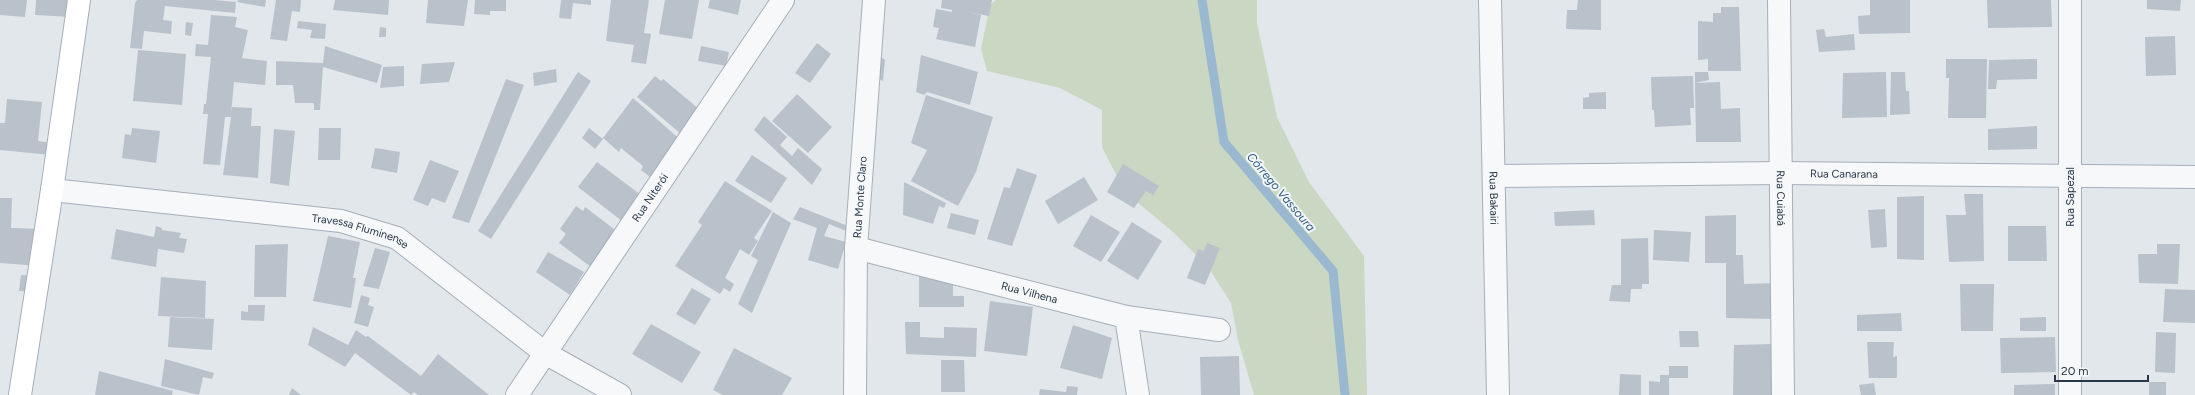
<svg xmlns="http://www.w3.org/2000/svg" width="2195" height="395" font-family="Figtree,sans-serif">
  <rect width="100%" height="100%" fill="#e2e7ec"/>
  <!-- green -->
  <path fill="#cad7c3" d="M996 0H1257V23L1277 117 1309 182 1364 256 1367 395H1254L1238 340 1231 303 1208 267 1173 232 1125 192 1102 147V110L1060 88 987 71 981 49 990 5Z"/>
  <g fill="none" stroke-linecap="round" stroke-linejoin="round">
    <!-- stream -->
    <path stroke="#9ab9d0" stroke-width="9" d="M1202 0 1224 142 1333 271 1345 395"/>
  </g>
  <!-- building -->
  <path fill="#b9c1cb" d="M0 0H27L25 17 0 15Z
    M36 0H72L71 17 35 15Z
    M137 0H215L236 2 235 13 165 6 163 20 172 21 171 34 144 31 142 49 130 48 135 3Z
    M238 0H266L265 7 237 2Z
    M276 0H301L300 12 292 11 287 41 270 39Z
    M335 0H389L388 15 333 10Z
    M428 0H468L464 26 426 23Z
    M475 0H506V11H490V15L474 14Z
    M561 0H591V5L573 3 571 19 559 18Z
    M611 0H649L644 33 651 34 646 64 631 62 634 45 606 41Z
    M665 0H699L692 39 659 34Z
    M710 0H741L738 15 708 8Z
    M942 0H992L989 16 966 12 981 15 975 47 936 39 939 28 933 27 936 9 952 12V10L941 8Z
    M1578 0H1601V30L1566 29 1567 10H1577Z
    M1870 0H1910V33L1859 34 1858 16 1870 15Z
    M1987 0H2051L2052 27 1988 28Z
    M2147 0H2181L2180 11 2147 9Z
    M1721 7H1739L1741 71H1708V59L1698 60V21L1713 22V13H1721Z
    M211 15 237 17 235 27 248 30 242 58 267 61 265 85 234 82 231 114 232 107 252 108 251 126H261L258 178 223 175 231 117H225L220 165 203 164 208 114H203L204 104H206L211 57 195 56 196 44 208 45Z
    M298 21 326 24 325 39 310 38 312 30 297 28Z
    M186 22 193 23 191 36 185 35Z
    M380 27 386 28V37H379Z
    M1824 29 1826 37 1854 34 1855 50 1819 52 1816 30Z
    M2175 36 2176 75 2146 76 2145 37Z
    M817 43 831 54 810 83 795 73Z
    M325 46 382 65 377 83 323 67 320 110H314V103H295L293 85H276V61L323 63Z
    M701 46 729 52 726 66 698 61Z
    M138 50 186 54 182 105 133 101Z
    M921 55 978 72 970 105 927 92 924 95 916 92Z
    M881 57 885 60 883 81 876 77Z
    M1946 59H1987L1986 118H1948L1949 78H1946Z
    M2037 59V79L1997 80 1996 89H1988L1989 60Z
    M455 62 449 82 420 84 422 64Z
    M404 66V86L380 88 383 67Z
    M556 69 557 82 534 86 533 73Z
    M578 72 591 81 491 239 478 231Z
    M1695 72H1708L1709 80 1695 83Z
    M1886 72 1887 117 1842 118 1843 73Z
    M1891 72H1905L1906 91H1909L1910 114 1890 115Z
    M655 76 661 81 663 79 699 109 680 133 637 97Z
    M1693 76 1694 108H1690L1691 125 1655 127 1654 110H1652L1651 77Z
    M506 79 524 85 469 223 452 218Z
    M1720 82 1721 109 1740 108 1741 142H1696L1695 83Z
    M1606 92V109H1583V98L1589 97V93Z
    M797 94 832 127 808 153 772 121Z
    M926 95 993 117 976 172 958 206 911 181 927 150 911 143Z
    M633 98 683 142 654 180 641 170 643 166 621 148 619 152 603 138Z
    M7 99 42 102 38 141 52 143 51 155 0 150V123H5Z
    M764 116 787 137 780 145 792 156 798 148 822 169 812 185 754 130Z
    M2037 126V149L1988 150V129Z
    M132 128 160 131 156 163 122 158 125 134 131 135Z
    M319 128H341L340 160H318Z
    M589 128 603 139 595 149 582 138Z
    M274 129 295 131 289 186 270 183Z
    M375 148 400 152 397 173 371 168Z
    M752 155 787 178 771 203 735 181Z
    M430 160 459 171 445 203 432 198 428 206 413 200Z
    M597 162 641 195 622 221 578 187Z
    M1123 164 1159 186 1153 195 1146 191 1134 208 1107 192Z
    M1017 168 1037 175 1012 246 987 239 1004 187 1010 188Z
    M1084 177 1098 200 1058 224 1045 201Z
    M725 181 772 211 754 238 758 241 749 255 740 249 725 278 734 284 730 292 724 288 720 294 675 266 702 225 698 222Z
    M904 182 946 203 944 208 939 206 933 224 903 215Z
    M1964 194H1983L1984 261 1949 262 1946 215H1966Z
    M1924 196V260L1897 259V197Z
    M0 198H12L11 228 45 229 40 266 0 263Z
    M576 206 583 211 585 207 618 232 591 267 559 243 566 234 560 229Z
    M800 207 848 226 846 231 829 224 824 236 846 242 838 269 808 260 817 228 793 219Z
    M1885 209 1887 247 1871 248 1868 210Z
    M1594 210 1595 225 1555 226 1554 212Z
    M773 212 791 223 752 313 738 304 758 260 751 256Z
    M951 213 979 220 975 235 947 228Z
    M1091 215 1120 232 1101 262 1073 246Z
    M1736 215V255H1743L1744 284 1776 283 1778 319 1726 318V263H1705V216Z
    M1132 222 1162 241 1138 280 1107 261Z
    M156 226 162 228V230L181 233 179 238 187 239 184 253 158 249 156 267 111 259 116 229 154 237Z
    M2008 226H2046L2047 261H2008Z
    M1654 230 1691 232 1689 262 1653 260Z
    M328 236 360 242 353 278H356L351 308 313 301Z
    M1648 238 1649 284H1642V289H1631L1630 302 1609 301 1612 285H1621V239Z
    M1207 243 1220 248 1205 285 1187 278 1198 249 1204 251Z
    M288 244 286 297H254L255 245Z
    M2157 244H2180L2178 284 2139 283 2138 254H2157Z
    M375 248 390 252 379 289 363 286Z
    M548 252 584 272 570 295 536 272Z
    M919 273H953V296H964V307H919Z
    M21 275 37 276 35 292 19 291Z
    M161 277 206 281 205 318 158 316Z
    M1960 284H1994L1993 331H1961Z
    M692 288 711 299 695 325 676 314Z
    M2165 289 2195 290V323L2163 322Z
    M361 295 370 298 368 305 374 307 368 327 354 323Z
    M990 301 1033 307 1027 356 984 351Z
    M248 305H265L264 321 241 320V311L248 312Z
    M1901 313 1902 331H1857V315Z
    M170 317 214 319 212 350 168 347Z
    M2046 317V331H2020V318Z
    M905 322H920V337L944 338V327L977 328 976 357 906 354Z
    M651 324 701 352 682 383 632 354Z
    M1073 325 1112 338 1102 379 1060 368Z
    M313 327 348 345 356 330 366 337 368 336 421 376 438 354 489 395H418L414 392 411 395 355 353 345 367 308 345Z
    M1679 331H1698L1699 347H1680Z
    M2156 332 2176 333 2175 373 2155 372Z
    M2055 337 2056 372 2001 373 2000 338Z
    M1867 342H1894L1893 357 1897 356V378H1869Z
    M1774 344V395H1733L1734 345Z
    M734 348 792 378 782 395H723L713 390Z
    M1239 356 1240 395H1201L1200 357Z
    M165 359 214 373 212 379 203 377 199 395 161 386Z
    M941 360H964L965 392H941Z
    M1669 366H1688V378H1669V395H1649V381L1660 382V375H1669Z
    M99 371 173 391 172 395H95Z
    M1620 374 1641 375V395H1619Z
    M2149 382H2166V395H2149Z
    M1874 383 1876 395H1861L1859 385Z
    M2055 384V395H2014V385Z
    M1067 386 1078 387 1077 395H1039L1040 389 1066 392Z
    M292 388 301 395H289Z"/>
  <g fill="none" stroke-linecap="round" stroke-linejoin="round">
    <!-- minor casing -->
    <g stroke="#a6aeb7" stroke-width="24">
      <g id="minor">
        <path id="s1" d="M1490 0 1498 395"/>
        <path id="s2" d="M1779 0 1783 395"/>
        <path d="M2070 0V395"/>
        <path id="s3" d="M1494 176 1781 173 2195 177"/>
        <path id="s4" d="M52 190 341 221 397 238 545 353 620 395"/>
        <path id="s5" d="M856 248 1126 317 1138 395"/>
        <path d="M1126 317 1219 330"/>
        <path id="s6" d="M517 395 783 0"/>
        <path id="s7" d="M855 395 856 248 874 0"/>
      </g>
    </g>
    <!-- secondary casing -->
    <g stroke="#a6aeb7" stroke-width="24">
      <path id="secondary" d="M20 395 52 190 79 0"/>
    </g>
    <!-- minor -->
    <use href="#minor" stroke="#f6f8fa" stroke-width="22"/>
    <!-- secondary -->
    <use href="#secondary" stroke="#fff" stroke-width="22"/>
  </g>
  <g text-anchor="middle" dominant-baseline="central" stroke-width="4" stroke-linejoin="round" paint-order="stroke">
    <!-- street labels -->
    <g font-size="11" fill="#283647" stroke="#f3f6f9">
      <text stroke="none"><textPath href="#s3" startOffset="350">Rua Canarana</textPath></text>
      <text stroke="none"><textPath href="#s6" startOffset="238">Rua Niterói</textPath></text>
      <text stroke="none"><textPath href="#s7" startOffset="198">Rua Monte Claro</textPath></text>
      <text stroke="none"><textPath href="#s1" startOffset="198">Rua Bakairi</textPath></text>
      <text transform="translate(2070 197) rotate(-90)">Rua Sapezal</text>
      <text stroke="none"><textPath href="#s2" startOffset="198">Rua Cuiabá</textPath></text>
      <text stroke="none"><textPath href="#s4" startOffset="312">Travessa Fluminense</textPath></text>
      <text stroke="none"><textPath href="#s5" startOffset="179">Rua Vilhena</textPath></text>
    </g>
    <!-- water labels -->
    <g font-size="12" font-style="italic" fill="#2d5980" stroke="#f3f6f9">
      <text transform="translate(1281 192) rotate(50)">Córrego Vassoura</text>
    </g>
  </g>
  <!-- scale -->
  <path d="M2055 375v6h93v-6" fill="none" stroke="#283647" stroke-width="2"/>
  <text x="2061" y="375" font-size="12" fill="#283647" stroke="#f3f6f9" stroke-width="3" paint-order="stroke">20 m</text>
</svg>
